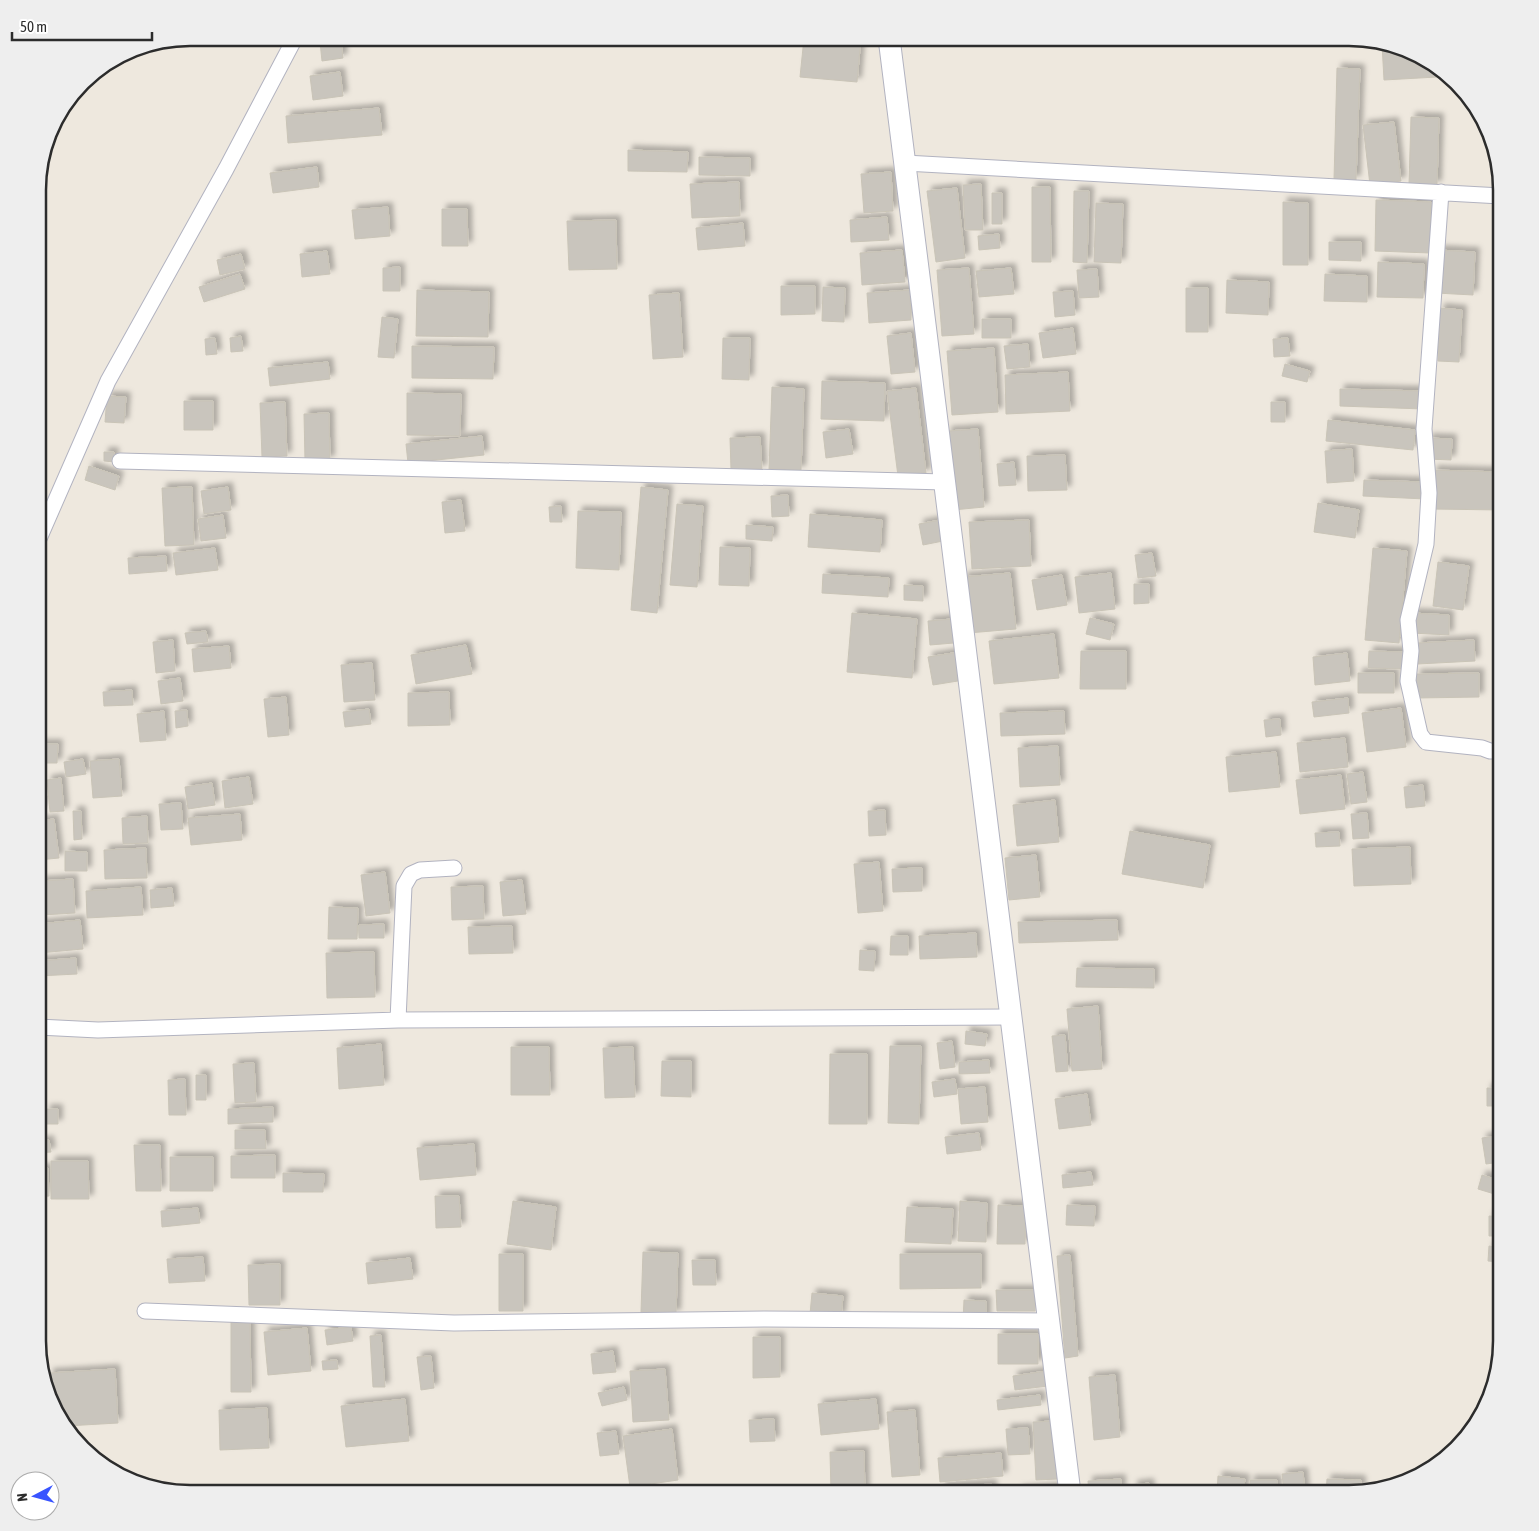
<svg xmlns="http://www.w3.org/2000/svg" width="1539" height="1531" font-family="'Asap Condensed',sans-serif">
  <defs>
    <filter id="shadow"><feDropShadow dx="4.5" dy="-4.5" stdDeviation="2.5" flood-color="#0004"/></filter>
  </defs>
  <rect width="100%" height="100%" fill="#eee8de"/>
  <!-- building -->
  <path fill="#c9c5bd" stroke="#c9c4b7" filter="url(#shadow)" d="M804 38H861L857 82 800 77Z
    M341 40 343 58 322 61 320 42Z
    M1382 44 1416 53 1436 69 1437 77 1384 80Z
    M1337 68 1360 69 1356 180 1334 179Z
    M340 72 343 96 313 100 310 76Z
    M379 108 382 135 288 143 286 116Z
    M1411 117 1439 118 1437 185 1409 184Z
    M1394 122 1401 181 1370 185 1363 125Z
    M628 150 688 152 687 172 628 171Z
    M699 157 750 158V176L699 175Z
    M317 167 319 187 273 193 270 173Z
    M891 172 893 211 864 213 861 174Z
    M739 182 740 216 692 218 690 184Z
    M981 184 983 230H965L963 185Z
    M1032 187H1050L1051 262H1032Z
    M957 188 965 258 936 262 927 191Z
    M1074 191H1089L1087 263 1073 262Z
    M992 193H1002V224H992Z
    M1376 200 1431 202 1430 253 1375 251Z
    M1283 202 1308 203V265H1283Z
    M1096 203 1123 204 1121 263 1094 262Z
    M388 207 390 236 355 239 352 210Z
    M442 209H467L468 246H442Z
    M887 217 889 240 851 242 850 220Z
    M616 220 617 269 569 270 567 221Z
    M743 223 745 246 698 250 696 228Z
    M999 234 1000 248 979 250 978 236Z
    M1329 242H1361V261L1329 260Z
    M902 250 905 282 862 285 860 253Z
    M1438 250 1475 252 1473 295 1436 293Z
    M327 251 330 274 302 277 300 254Z
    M241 254 245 269 220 275 217 260Z
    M1378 262 1424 264 1423 298 1377 297Z
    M400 267V291H383V268Z
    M969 268 974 334 942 336 937 270Z
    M1011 268 1014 294 979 297 976 271Z
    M1097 269 1099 297 1079 298 1077 270Z
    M240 274 245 289 204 302 199 287Z
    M1325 274 1367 276V302L1324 301Z
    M1227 280 1269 282 1268 315 1226 313Z
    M781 286H815V314L781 315Z
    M823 287 845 288 844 322 822 321Z
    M1186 288H1208V332H1186Z
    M417 290 489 292 488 337 416 336Z
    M910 290 911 320 869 323 867 293Z
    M1073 291 1075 315 1055 317 1053 292Z
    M679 293 683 357 653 359 649 295Z
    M1440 308 1462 310 1459 362 1438 361Z
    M382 317 398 319 394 358 378 357Z
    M982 319H1011V338H982Z
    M1073 328 1076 354 1043 358 1039 333Z
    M911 333 915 372 891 374 887 336Z
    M241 336 243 351 231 352 230 338Z
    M215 338 217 354 206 355 205 339Z
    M723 338H750L749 380 722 379Z
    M1288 338 1290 356 1274 357 1273 339Z
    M1028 344 1030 367 1007 369 1004 346Z
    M412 346 494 347 493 379 412 378Z
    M994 348 998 412 952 415 947 351Z
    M328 362 330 379 270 386 268 368Z
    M1285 364 1310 371 1307 382 1282 376Z
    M1068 372 1070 411 1006 414 1005 375Z
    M822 381 885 383 884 421 821 419Z
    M772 387 804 389 801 470 769 469Z
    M1496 387H1501V403H1496Z
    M916 388 926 473 898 476 887 391Z
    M1340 389 1424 391 1423 409 1340 406Z
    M407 393 461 394 460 436 407 435Z
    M107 396 126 397 124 423 105 422Z
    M184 401H213V430H184Z
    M285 402 287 456 262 457 260 403Z
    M1271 402H1285V422H1271Z
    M329 413 330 460 305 461 304 414Z
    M1328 420 1415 430 1413 450 1326 441Z
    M849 429 853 454 826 458 823 432Z
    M978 429 984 507 953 510 947 431Z
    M482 436 484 455 408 463 406 444Z
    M760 437 762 469 731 470 730 438Z
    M1428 438 1452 439 1451 460 1427 459Z
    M1352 449 1354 481 1327 483 1325 451Z
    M104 452H114V462L104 461Z
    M1065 455 1067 490 1028 491 1027 456Z
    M1014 462 1016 485 999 486 997 464Z
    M89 466 119 476 115 490 85 480Z
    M1433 470 1501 472V510L1432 509Z
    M1364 480 1425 482V499L1363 496Z
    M192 487 194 545 165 546 162 488Z
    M228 487 231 510 204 514 201 491Z
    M641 487 668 490 657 613 631 610Z
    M788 495 789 516 772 517 771 496Z
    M461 500 465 531 445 533 442 502Z
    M1318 503 1359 510 1355 538 1314 532Z
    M677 504 703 506 697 587 670 585Z
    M561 506 562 522H550L549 507Z
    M578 511 621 512 619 570 576 568Z
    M810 514 882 520 880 552 808 547Z
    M223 515 226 538 201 541 198 519Z
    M940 520 943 541 923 545 919 524Z
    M1029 520 1031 566 972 569 969 522Z
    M746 525 773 527 772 541 746 539Z
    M720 547 750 548 749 586 719 585Z
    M215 548 218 570 176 575 173 553Z
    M1373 548 1407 551 1399 643 1365 640Z
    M1152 553 1156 576 1138 578 1135 555Z
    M166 556 167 571 129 574 128 558Z
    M1438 562 1469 566 1463 610 1433 606Z
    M1010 573 1016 629 968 633 963 577Z
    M1111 573 1115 609 1079 613 1075 577Z
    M823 574 889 578 888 597 822 593Z
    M1062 575 1067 605 1037 610 1032 580Z
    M1134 584H1149V603L1134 604Z
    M904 585 923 586V601L904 600Z
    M852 613 917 619 912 678 847 672Z
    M1412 613 1449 615V635L1411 633Z
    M1090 618 1114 624 1110 640 1086 634Z
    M952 619 954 643 930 645 928 621Z
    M206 631 208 642 187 644 185 633Z
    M1054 634 1059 678 994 684 989 641Z
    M173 640 175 671 156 673 153 642Z
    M1474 640 1475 661 1418 664 1417 643Z
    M466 645 472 674 416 684 411 655Z
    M229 646 231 668 194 672 192 649Z
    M1081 651H1126V689H1080Z
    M1369 651 1405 652 1404 669 1368 668Z
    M959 652 964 680 933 685 928 657Z
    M1347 653 1350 681 1315 685 1313 657Z
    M372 663 375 700 344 702 341 665Z
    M1358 673H1394V693H1358Z
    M1479 673V697L1417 698 1416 674Z
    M180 678 183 701 161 704 158 681Z
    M132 690 133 705 104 706 103 692Z
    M449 692 450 725 408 726V693Z
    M286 697 289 735 268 737 264 699Z
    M1348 698 1349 713 1314 717 1312 702Z
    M1401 708 1406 747 1367 752 1362 713Z
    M369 709 371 724 345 727 343 712Z
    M187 710 188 726 176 728 175 711Z
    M164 711 166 740 140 742 137 714Z
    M1064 711 1065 734 1001 736 1000 713Z
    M1280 719 1281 735 1266 737 1264 720Z
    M1345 738 1348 767 1300 772 1297 743Z
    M38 744H58L57 763H38Z
    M1058 746 1060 785 1020 787 1018 748Z
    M1276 752 1280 787 1229 792 1226 757Z
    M83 759 86 774 66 777 64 762Z
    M119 759 122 796 93 798 90 761Z
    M1363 772 1367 802 1351 804 1347 774Z
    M1341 775 1345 809 1300 814 1296 780Z
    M249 777 253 804 225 808 222 781Z
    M61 778 64 811 50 812 47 780Z
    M212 783 215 805 188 809 185 787Z
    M1423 785 1425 806 1406 808 1404 787Z
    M38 789H43L42 810H38Z
    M1055 800 1059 842 1017 846 1013 805Z
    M181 803 183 829 161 830 159 804Z
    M885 810 886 835 869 836 868 811Z
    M73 811H81L82 839 74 840Z
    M1367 813 1369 838 1353 839 1351 814Z
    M240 814 242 840 191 845 188 818Z
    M147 816 148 843 123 844 122 818Z
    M54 819 59 858 38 860V821Z
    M1130 831 1210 845 1203 888 1122 874Z
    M1339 832 1340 846 1316 847 1315 833Z
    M1410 847 1411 884 1354 886 1352 849Z
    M146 848 147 878 105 879 104 850Z
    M65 851 87 852V871H65Z
    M1036 855 1040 897 1009 900 1005 858Z
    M879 862 883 911 858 913 854 864Z
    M922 868V891L893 892 892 869Z
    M385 872 390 913 366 916 361 875Z
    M73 879 75 913 42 915 40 881Z
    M522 880 526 914 503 916 500 882Z
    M483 886 484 919 452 920 451 887Z
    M141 887 143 915 87 918 86 891Z
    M172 888 174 906 151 908 150 890Z
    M329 907 358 908 357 939H328Z
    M80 920 83 949 39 953 38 924Z
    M1117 920 1118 940 1019 943 1018 922Z
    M384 924V938H359V925Z
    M512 926 513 953 469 954 468 927Z
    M976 933 977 957 920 959 919 936Z
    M891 936H908V955H890Z
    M860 950 875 951 874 971 859 970Z
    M374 952 375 997 327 998 326 953Z
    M76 958 77 974 38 976V961Z
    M1077 968 1154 969V988L1076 987Z
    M1098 1006 1102 1069 1072 1071 1067 1009Z
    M1495 1023H1501V1038H1495Z
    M966 1031 987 1034 985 1046 965 1044Z
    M1065 1035 1068 1071 1056 1072 1052 1036Z
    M952 1041 955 1067 940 1069 937 1043Z
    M381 1044 384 1085 339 1089 337 1048Z
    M890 1046H921L919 1124 888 1123Z
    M511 1047H549L550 1095H511Z
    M633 1047 635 1097 605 1098 603 1048Z
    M830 1054H867V1124H829Z
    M989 1060 990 1073 959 1074V1062Z
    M662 1061H691V1097L661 1096Z
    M254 1063 256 1102 235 1103 233 1064Z
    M196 1075H206V1100H196Z
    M185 1079 186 1115H169L168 1080Z
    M955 1079 957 1094 934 1097 932 1082Z
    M985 1087 988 1122 961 1124 958 1089Z
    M1487 1088H1501V1106H1487Z
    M1087 1094 1091 1125 1059 1129 1055 1099Z
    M273 1107V1122L228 1124V1109Z
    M46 1109H58V1124H46Z
    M235 1130H265L266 1149H235Z
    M979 1133 981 1150 947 1154 945 1137Z
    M1501 1135V1162L1486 1164 1482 1138Z
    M49 1140 51 1152 38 1153V1142Z
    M474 1144 476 1175 420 1180 417 1148Z
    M134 1145H160L161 1191H136Z
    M275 1155V1178H231V1156Z
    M170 1157H213V1191H170Z
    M51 1161H88L89 1199H51Z
    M48 1168 49 1196 38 1197V1169Z
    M1091 1172 1093 1185 1063 1188 1062 1175Z
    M283 1173 324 1174 323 1192H283Z
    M1482 1175 1501 1181V1196L1478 1189Z
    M435 1196H459L461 1227 436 1228Z
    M513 1201 556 1207 551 1250 507 1244Z
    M960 1201 987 1203 986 1242 958 1241Z
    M998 1205 1025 1206V1244H997Z
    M1067 1205 1095 1206 1094 1226 1066 1225Z
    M907 1207 953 1209 951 1244 905 1242Z
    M198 1208 200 1223 162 1227 161 1211Z
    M1489 1216H1501V1236H1489Z
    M1489 1246 1501 1247V1262L1488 1261Z
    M643 1252 678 1253 676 1314 641 1312Z
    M499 1254H523V1311H499Z
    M900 1254H981V1288L900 1289Z
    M1070 1255 1078 1356 1065 1358 1057 1256Z
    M203 1257 205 1281 169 1283 167 1259Z
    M410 1258 413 1279 368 1284 366 1263Z
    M692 1260H715L716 1285H693Z
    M280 1264V1305H249L248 1265Z
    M1501 1267V1291L1497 1292 1495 1268Z
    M996 1290H1035V1311H997Z
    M812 1293 843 1296 841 1317 810 1314Z
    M964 1300 986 1301V1321L963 1320Z
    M231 1322H250L251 1392H231Z
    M351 1327 353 1341 327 1345 325 1330Z
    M307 1328 311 1371 268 1375 264 1332Z
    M998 1334H1038V1364H998Z
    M381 1335 385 1387H373L370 1336Z
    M753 1337H780V1377L753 1378Z
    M613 1351 616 1372 593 1374 591 1354Z
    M431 1356 434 1388 421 1390 417 1357Z
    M337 1360 338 1369 323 1370 322 1361Z
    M115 1369 118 1423 66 1426 51 1402 49 1373Z
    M665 1369 669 1420 633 1422 630 1371Z
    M1046 1371 1048 1386 1015 1390 1013 1376Z
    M1115 1375 1120 1437 1094 1440 1089 1377Z
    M624 1387 627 1400 602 1406 598 1393Z
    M1040 1395 1041 1405 998 1410 997 1400Z
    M405 1399 409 1441 346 1447 341 1406Z
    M876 1399 879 1429 821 1435 818 1404Z
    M267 1408 269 1448 220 1450 219 1410Z
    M915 1410 920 1475 892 1477 887 1412Z
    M774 1419 775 1441 750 1442 749 1420Z
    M1054 1421 1058 1479 1036 1480 1033 1422Z
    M1028 1428 1030 1454 1008 1455 1006 1429Z
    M672 1429 678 1480 630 1487 623 1436Z
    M616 1431 619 1454 600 1456 597 1433Z
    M864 1451 865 1493H831L830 1452Z
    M1001 1453 1003 1476 940 1482 938 1458Z
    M1303 1472 1305 1493H1284L1282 1474Z
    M1218 1476 1245 1479 1243 1493H1217Z
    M1121 1479V1493H1089L1088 1481Z
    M1327 1479 1361 1480V1491L1349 1493H1326Z
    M1250 1480H1277V1493H1250Z
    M1149 1483 1151 1493H1134L1133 1485Z
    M992 1484 993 1493H941V1487Z
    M1058 1487V1493H1019L1018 1490Z"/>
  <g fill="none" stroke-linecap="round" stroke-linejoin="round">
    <!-- minor casing -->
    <g stroke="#b2b3c0" stroke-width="17">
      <path id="minor" d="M905 163 1501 196
        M1441 192 1424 429 1429 493 1426 544 1408 620 1411 651 1408 681 1420 734 1426 742 1482 748 1490 751H1501
        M120 461 945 482
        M38 541 108 381 226 169 295 38
        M398 1020 404 886 411 874 420 870 454 868
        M38 1027 98 1030 398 1020 1010 1017
        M145 1311 454 1323 765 1319 1048 1321"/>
    </g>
    <!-- secondary casing -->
    <g stroke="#b2b3c0" stroke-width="23">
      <path id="secondary" d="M889 38C951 523 1007 1009 1070 1493"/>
    </g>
    <!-- minor -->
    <use href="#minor" stroke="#fff" stroke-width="15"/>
    <!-- secondary -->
    <use href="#secondary" stroke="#fff" stroke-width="21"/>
  </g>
  <!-- crop -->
  <path d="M0 0H1539V1531H0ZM190 46H1349A144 144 0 0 1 1493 190V1341A144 144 0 0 1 1349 1485H190A144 144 0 0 1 46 1341V190A144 144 0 0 1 190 46Z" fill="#eee" fill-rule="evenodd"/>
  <path fill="none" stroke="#2c2c2c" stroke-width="2.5" d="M190 46H1349A144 144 0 0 1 1493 190V1341A144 144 0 0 1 1349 1485H190A144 144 0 0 1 46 1341V190A144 144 0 0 1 190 46Z"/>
  <!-- north arrow -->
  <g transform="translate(35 1496) rotate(264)"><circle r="24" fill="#ffffff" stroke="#ababab"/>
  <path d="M0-4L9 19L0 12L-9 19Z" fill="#3954ff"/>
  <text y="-8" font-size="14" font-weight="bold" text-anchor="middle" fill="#2c2c2c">N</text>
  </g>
  <!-- scale -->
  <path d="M12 32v8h140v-8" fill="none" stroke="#2c2c2c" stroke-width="2.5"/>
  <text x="20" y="32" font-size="15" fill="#2c2c2c" stroke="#ffffff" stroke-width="4" paint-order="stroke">50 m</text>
</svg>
